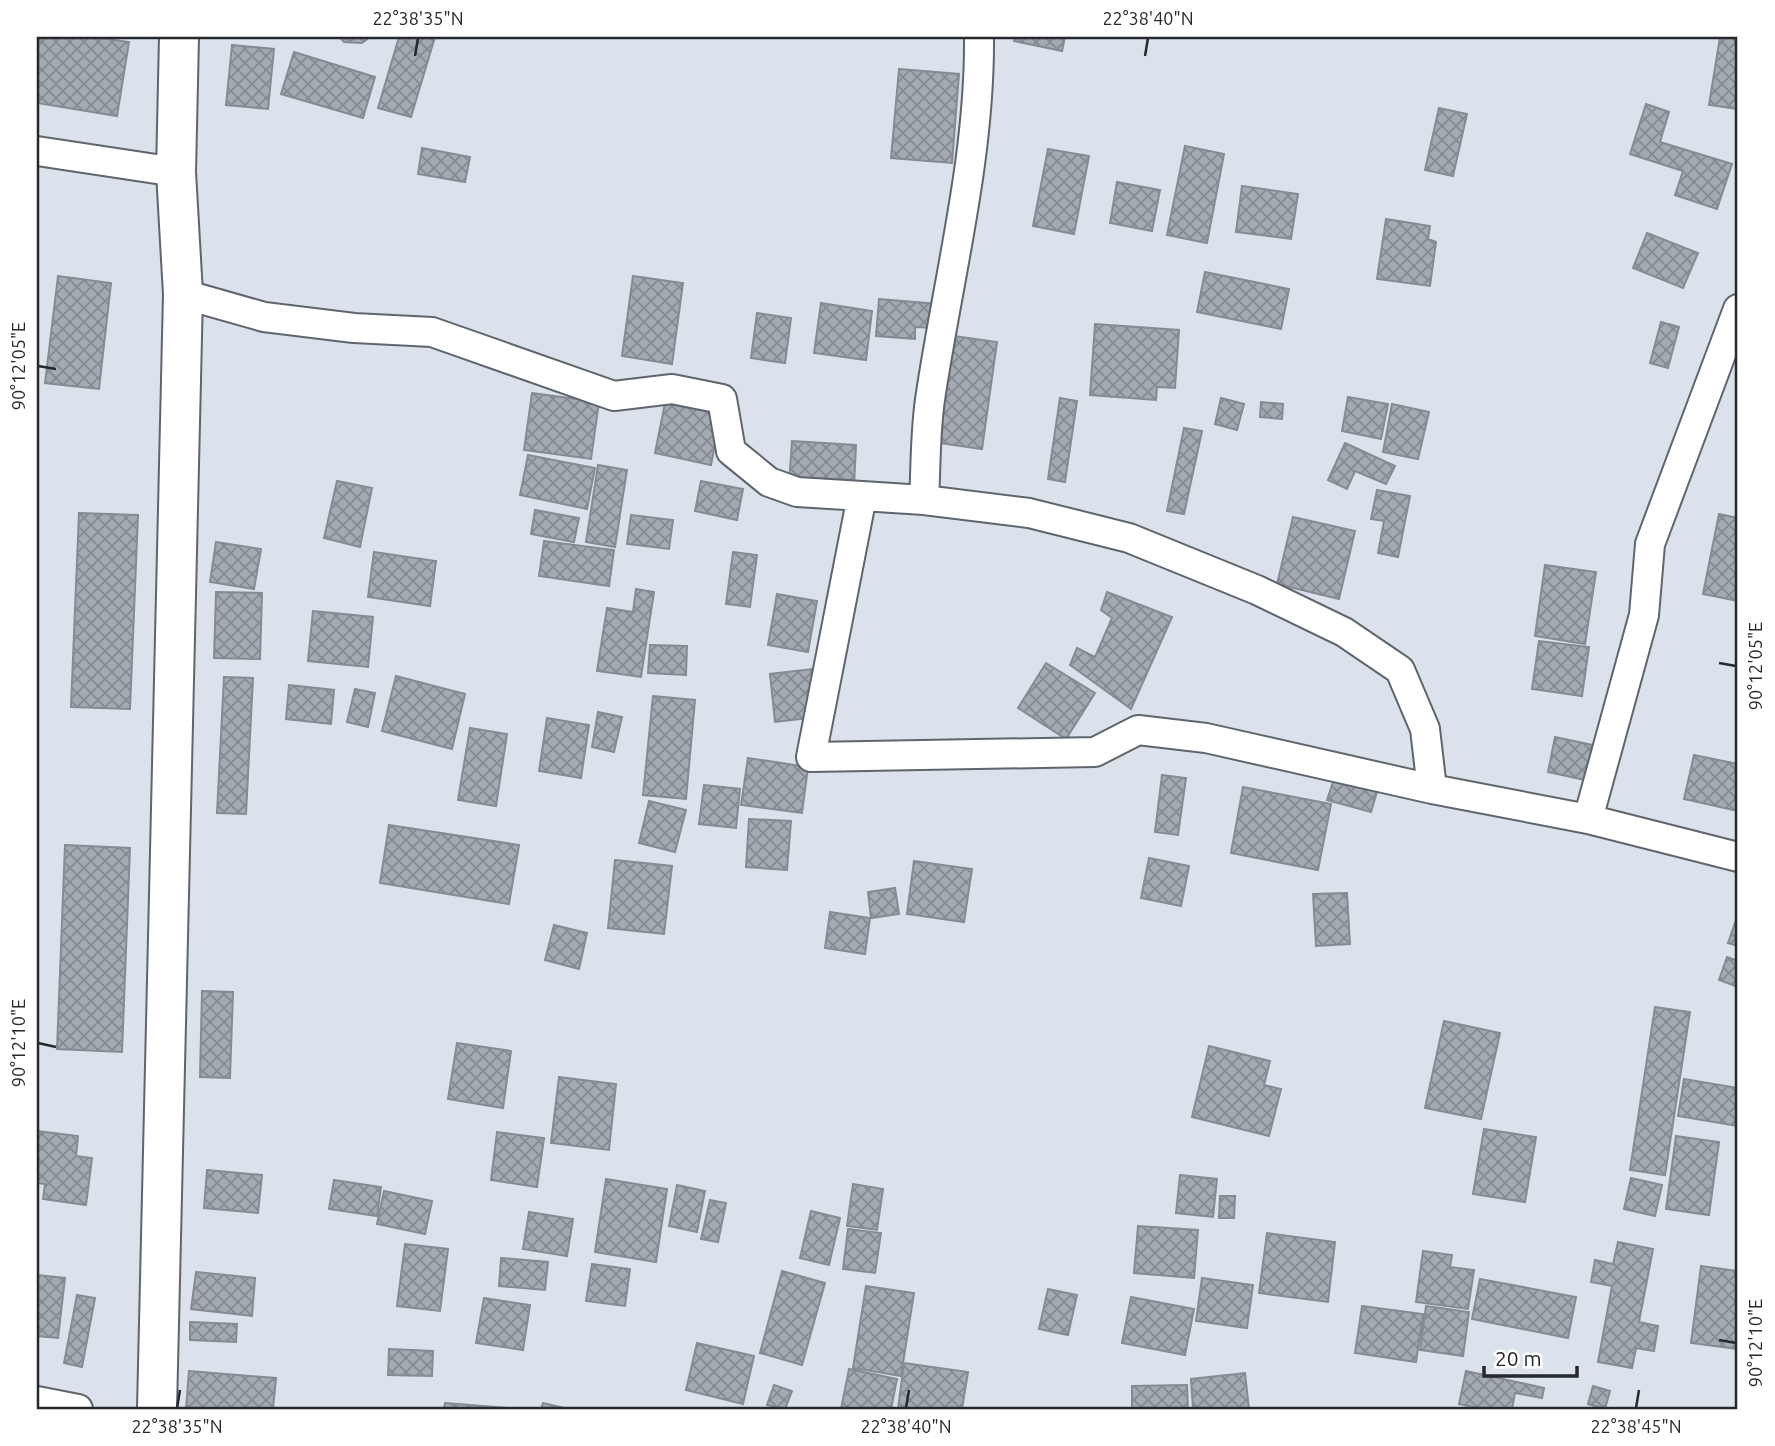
<svg xmlns="http://www.w3.org/2000/svg" width="1775" height="1446" font-family="Ubuntu,sans-serif">
  <defs>
    <pattern id="building-cross-hatch" width="8" height="8" patternUnits="userSpaceOnUse" patternTransform="scale(1.75)"><rect width="8" height="8" fill="#a3aab2"/><path d="M0 0l8 8M0 8l8-8" fill="none" stroke="#858a91"/></pattern>
  </defs>
  <rect width="100%" height="100%" fill="#dbe2eb"/>
  <!-- building -->
  <path fill="url(#building-cross-hatch)" stroke="#858b93" stroke-width="2" d="M37 37H95L129 42 117 116 37 103Z
    M340 37H370L362 43 344 42Z
    M399 37H435L411 117 378 108Z
    M1015 37H1065L1062 51 1014 41Z
    M1720 37H1738V109L1709 105Z
    M232 45 274 49 268 109 226 105Z
    M294 52 375 77 363 118 281 94Z
    M899 69 959 74 952 163 891 158Z
    M1646 104 1669 112 1660 142 1732 164 1717 209 1675 195 1683 171 1630 154Z
    M1439 108 1467 114 1453 176 1425 170Z
    M1185 146 1224 154 1207 243 1167 235Z
    M422 148 470 157 465 182 418 174Z
    M1048 149 1089 156 1074 234 1033 226Z
    M1117 182 1160 190 1152 231 1110 223Z
    M1242 186 1298 194 1291 239 1236 232Z
    M1386 219 1430 226 1428 239 1436 242 1430 286 1377 279Z
    M1647 233 1698 253 1683 288 1633 268Z
    M1205 272 1289 289 1281 329 1197 312Z
    M58 276 111 283 99 389 45 383Z
    M633 276 683 283 672 364 622 356Z
    M879 299 938 304 936 328 915 327V339L876 336Z
    M821 303 872 311 866 360 814 353Z
    M757 313 791 318 785 363 751 358Z
    M1661 322 1679 327 1668 368 1650 363Z
    M1095 324 1179 330 1175 388 1157 387 1156 400 1090 395Z
    M954 336 997 342 982 449 939 443Z
    M532 393 599 402 591 459 524 450Z
    M1348 397 1388 404 1381 439 1342 431Z
    M1060 398 1077 401 1065 482 1048 479Z
    M1221 398 1244 404 1237 430 1215 424Z
    M1261 402 1283 404 1282 419 1260 417Z
    M665 403 721 414 711 465 655 453Z
    M1392 404 1429 412 1418 459 1383 452Z
    M1184 428 1202 431 1184 514 1167 511Z
    M792 441 856 445 854 487 789 484Z
    M1345 443 1395 466 1386 484 1355 471 1347 489 1328 480Z
    M528 455 595 468 587 509 520 495Z
    M598 465 627 470 615 547 586 542Z
    M337 481 372 488 360 547 324 538Z
    M701 481 743 489 737 520 695 511Z
    M1377 490 1410 496 1398 557 1378 553 1384 521 1371 519Z
    M535 510 579 518 574 542 531 534Z
    M79 513 138 515 130 709 71 707Z
    M1719 514 1738 518V601L1703 594Z
    M631 515 673 520 669 549 627 544Z
    M1293 517 1355 531 1339 599 1277 584Z
    M544 541 614 550 609 586 539 576Z
    M216 542 261 549 254 589 210 582Z
    M374 552 436 561 430 606 368 597Z
    M733 552 757 555 750 607 726 604Z
    M1545 565 1596 572 1585 644 1535 636Z
    M636 589 654 592 641 677 597 671 607 608 633 612Z
    M216 592 262 593 260 659 214 658Z
    M1107 592 1172 617 1131 709 1070 665 1077 648 1095 657 1112 618 1101 610Z
    M777 594 817 601 808 652 768 645Z
    M313 611 373 617 368 667 308 661Z
    M1539 641 1589 647 1582 696 1532 689Z
    M650 645 687 646 686 675 648 673Z
    M1046 663 1095 693 1066 739 1018 708Z
    M812 669 817 717 775 722 770 674Z
    M396 676 465 694 452 749 382 731Z
    M224 677 253 678 246 814 217 813Z
    M289 685 334 690 331 724 286 719Z
    M355 689 375 693 368 727 347 722Z
    M653 696 695 700 686 799 643 795Z
    M598 712 622 717 614 752 592 747Z
    M547 718 589 725 581 778 539 771Z
    M470 728 507 734 496 806 458 800Z
    M1555 737 1593 745 1585 780 1548 772Z
    M1694 755 1738 764V811L1684 799Z
    M748 758 808 767 802 813 741 805Z
    M1162 775 1186 778 1178 835 1155 832Z
    M1334 779 1377 792 1371 812 1327 800Z
    M704 785 740 789 736 828 699 824Z
    M1243 787 1331 804 1318 870 1231 853Z
    M649 801 686 810 675 852 639 843Z
    M749 819 791 821 787 870 746 867Z
    M389 825 519 845 509 904 380 883Z
    M65 845 130 848 122 1052 57 1049Z
    M1149 858 1189 866 1181 906 1141 898Z
    M615 860 672 866 664 934 608 928Z
    M914 861 972 869 964 922 907 914Z
    M895 888 899 914 871 918 868 892Z
    M1347 893 1350 944 1316 946 1313 894Z
    M830 912 870 918 865 954 825 948Z
    M1738 914V946L1728 943Z
    M554 925 587 933 579 969 545 960Z
    M1727 957 1738 961V987L1719 980Z
    M202 991 233 992 230 1078 200 1077Z
    M1655 1007 1690 1012 1665 1175 1630 1170Z
    M1444 1021 1500 1033 1481 1119 1425 1108Z
    M457 1043 511 1051 503 1108 448 1099Z
    M1209 1046 1270 1061 1264 1085 1281 1089 1269 1136 1192 1117Z
    M559 1077 616 1084 609 1150 551 1143Z
    M1684 1079 1738 1088V1126L1678 1116Z
    M1484 1129 1536 1137 1525 1202 1473 1194Z
    M37 1131 78 1136 76 1156 92 1158 86 1205 43 1199 45 1184 37 1183Z
    M497 1132 544 1138 537 1187 491 1180Z
    M1676 1136 1719 1142 1709 1215 1666 1209Z
    M207 1170 262 1175 258 1213 204 1208Z
    M1180 1175 1217 1179 1213 1217 1176 1213Z
    M1631 1178 1662 1185 1655 1216 1624 1209Z
    M606 1179 667 1189 656 1262 595 1252Z
    M334 1180 381 1187 377 1216 329 1209Z
    M853 1184 883 1189 877 1230 847 1226Z
    M677 1185 705 1191 697 1232 669 1226Z
    M384 1191 432 1201 425 1234 377 1224Z
    M1220 1196H1235L1234 1218H1219Z
    M710 1200 726 1203 718 1242 701 1239Z
    M811 1211 840 1218 829 1265 800 1258Z
    M529 1212 573 1219 567 1256 523 1249Z
    M1138 1226 1198 1230 1194 1278 1134 1273Z
    M848 1229 881 1233 875 1273 843 1269Z
    M1267 1233 1335 1242 1328 1302 1259 1293Z
    M1618 1242 1653 1249 1639 1322 1658 1326 1654 1351 1636 1348 1632 1368 1598 1362 1612 1286 1591 1282 1595 1260 1613 1264Z
    M405 1244 448 1249 440 1311 397 1306Z
    M1423 1251 1452 1255 1450 1267 1474 1270 1468 1309 1416 1302Z
    M501 1258 548 1262 545 1290 499 1286Z
    M592 1264 630 1269 625 1306 586 1301Z
    M1701 1266 1738 1271V1349L1691 1343Z
    M782 1271 825 1283 802 1365 760 1353Z
    M196 1272 255 1278 252 1316 191 1309Z
    M37 1275 65 1278 58 1338 37 1336Z
    M1202 1278 1253 1285 1247 1328 1196 1321Z
    M1480 1279 1576 1297 1568 1338 1472 1319Z
    M866 1286 914 1293 901 1376 853 1368Z
    M1048 1289 1077 1295 1068 1335 1039 1329Z
    M77 1295 95 1298 82 1367 64 1363Z
    M1131 1297 1194 1309 1185 1355 1122 1343Z
    M484 1298 530 1305 523 1350 476 1343Z
    M1362 1306 1423 1314 1416 1362 1355 1353Z
    M1426 1306 1469 1312 1463 1356 1420 1350Z
    M190 1322 237 1324 236 1342 190 1340Z
    M697 1343 754 1356 743 1404 686 1390Z
    M389 1349 433 1351 432 1376 388 1375Z
    M904 1363 968 1372 962 1409H898Z
    M849 1369 897 1379 891 1409H841Z
    M189 1371 276 1378 273 1409H186Z
    M1466 1371 1544 1388 1542 1398 1515 1393 1512 1409H1482L1459 1404Z
    M1245 1373 1249 1409H1193L1191 1379Z
    M774 1385 792 1391 785 1409 767 1405Z
    M1187 1385 1188 1409H1132V1386Z
    M1593 1386 1610 1391 1605 1409 1588 1404Z
    M445 1403 507 1408V1409H444Z
    M543 1403 569 1409H541Z"/>
  <g fill="none" stroke-linecap="round" stroke-linejoin="round">
    <!-- minor casing -->
    <g stroke="#5f656d" stroke-width="32">
      <path id="minor" d="M37 151 176 172
        M183 294 264 317 354 328 432 332 614 396 672 389 722 399 731 451 769 482 797 492 862 496 811 757 1095 752 1138 730 1206 738 1432 789 1588 819 1644 615 1650 544 1738 309
        M862 496 924 500C926 465 925 428 931 393 949 275 980 157 979 37
        M924 500 1029 513 1129 538 1257 590 1344 632 1400 670 1425 729 1432 789
        M1588 819 1738 857
        M37 1401 78 1409"/>
    </g>
    <!-- secondary casing -->
    <g stroke="#5f656d" stroke-width="42">
      <path id="secondary" d="M157 1409 183 294 176 172 179 37"/>
    </g>
    <!-- minor -->
    <use href="#minor" stroke="#fff" stroke-width="28"/>
    <!-- secondary -->
    <use href="#secondary" stroke="#fff" stroke-width="38"/>
  </g>
  <!-- ticks -->
  <path fill="none" stroke="#26292c" stroke-width="2.5" d="M415 56 418 38M1145 56 1148 38M38 366 56 369M1719 663 1736 666M38 1043 56 1047M1719 1340 1736 1343M177 1408 180 1390M906 1408 909 1390M1636 1408 1639 1390"/>
  <!-- border -->
  <rect width="1775" height="1446" fill="none" stroke="#ffffff" stroke-width="77"/>
  <!-- scale -->
  <path d="M1484 1366v10h93v-10" fill="none" stroke="#26292c" stroke-width="3.5"/>
  <text x="1495" y="1366" font-size="21" fill="#26292c" stroke="#ffffff" stroke-width="5" paint-order="stroke">20 m</text>
  <rect x="38" y="38" width="1698" height="1370" fill="none" stroke="#26292c" stroke-width="2.5"/>
  <g font-size="18" text-anchor="middle" fill="#26292c">
    <text x="418" y="25">22°38'35"N</text>
    <text x="1148" y="25">22°38'40"N</text>
    <text transform="translate(19 366) rotate(-90)" y="6">90°12'05"E</text>
    <text transform="translate(1756 666) rotate(-90)" y="6">90°12'05"E</text>
    <text transform="translate(19 1043) rotate(-90)" y="6">90°12'10"E</text>
    <text transform="translate(1756 1343) rotate(-90)" y="6">90°12'10"E</text>
    <text x="177" y="1433">22°38'35"N</text>
    <text x="906" y="1433">22°38'40"N</text>
    <text x="1636" y="1433">22°38'45"N</text>
  </g>
</svg>
